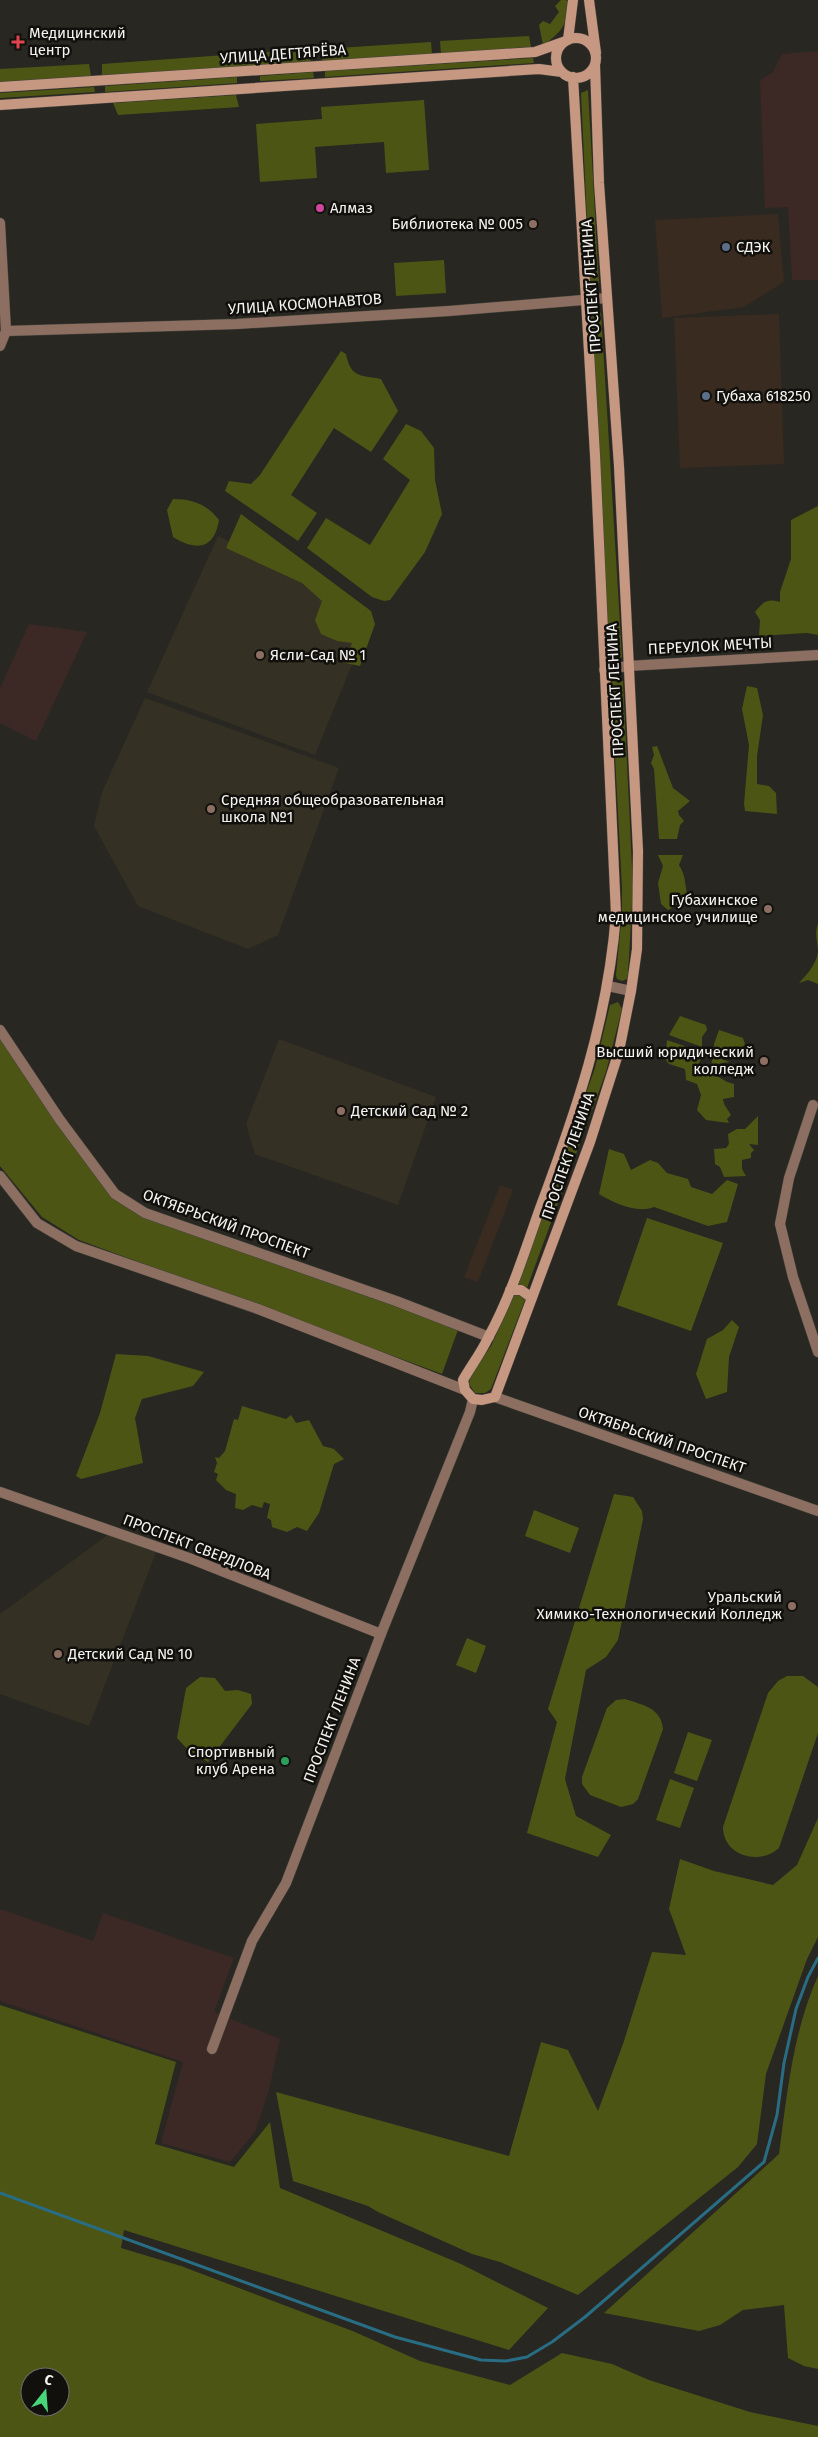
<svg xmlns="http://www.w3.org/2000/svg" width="818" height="2437" font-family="'Fira Sans',sans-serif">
  <rect width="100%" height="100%" fill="#292721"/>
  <!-- commercial -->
  <path fill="#3a2b20" d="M778 214 784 282 744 307 662 318 655 220Z
    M779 314 784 464 680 468 674 318Z
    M500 1185 513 1190 478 1282 464 1277Z"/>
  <!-- industrial -->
  <path fill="#3c2925" d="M818 51V280H792L788 207 765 208 760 80 773 72 782 54Z
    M29 624 87 632 36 741 0 723V688Z
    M0 1909 93 1941 103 1913 234 1958 214 2012 280 2039 269 2090 255 2132 230 2162 161 2143 183 2062 0 2001Z"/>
  <!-- built -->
  <path fill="#343024" d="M218 536 322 585 371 618 315 755 147 692Z
    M145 698 339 768 278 935 248 949 138 906 94 826 102 792Z
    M279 1039 436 1097 398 1205 255 1154 246 1124Z
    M109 1534 157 1550 89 1726 0 1694V1614Z"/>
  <!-- green -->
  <path fill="#4d5515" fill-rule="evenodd" d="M561 0H566L569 3C568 24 560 34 543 45L539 25 543 21 550 24 559 12 555 6Z
    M529 36 531 47 441 54 440 41Z
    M431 42 432 55 322 61V49Z
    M309 49 311 63 102 75V64Z
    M533 58 534 63 325 77V71Z
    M89 64 91 76 0 82V69Z
    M313 72 314 78 260 81V76Z
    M237 77V83L105 92V86Z
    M94 87 95 92 0 98V93Z
    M588 90 599 284 595 287 590 285 581 93Z
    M236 95 239 107 118 115 113 103Z
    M424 100 429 170 386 173 384 142 315 147 317 178 260 182 256 124 322 119 321 107Z
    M444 260 446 293 396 296 394 263Z
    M601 312 622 657 616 662H612L609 657 592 313Z
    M341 351 346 354C351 378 360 375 381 379L398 411 371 452 334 428 291 495 317 513 298 541 225 491 229 481 251 484 260 475Z
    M406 424 421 431 434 448 435 480 442 514 425 552 390 600 384 601 372 597 307 548 326 518 370 545 410 480 383 459Z
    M173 499C192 499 207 504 219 520 214 550 196 551 173 537L167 510Z
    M818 506V635L807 633 759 636 760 620 755 612C763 602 767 598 780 602V592L791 559V520Z
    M241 514 371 611 375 624 360 666 345 663 352 643 337 641 321 634 315 620 322 601 302 583 226 548Z
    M616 677 623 681 633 888 628 974 627 979 622 981 617 979 616 975 622 913V887L611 683Z
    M747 686 757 688 763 715 757 756V784L769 786 776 793 777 814 745 811 744 804 749 745 742 709Z
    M657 746 673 788 690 801 678 811 679 815 684 821 680 825 677 839H659L654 769 651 763 654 755 652 747Z
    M658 855H683L679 865C687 877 684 887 689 899L668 910 661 904 658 883 663 866Z
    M818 924V984L808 980 799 983C807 974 816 965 818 952 818 942 814 934 818 924Z
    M618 1002 622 1009 606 1072 527 1288 518 1285 595 1068 610 1005Z
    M680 1016 706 1025 707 1030 702 1037V1047L669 1035Z
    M719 1030 743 1038 745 1044 735 1058 715 1051 714 1044Z
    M0 1033 114 1197 459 1327 442 1374 79 1240 42 1217 0 1166Z
    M667 1040 702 1052 699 1064 702 1067 711 1066 713 1056 730 1062 722 1063 720 1068 712 1073 727 1082 734 1084V1097L723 1099 724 1104 731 1115 727 1119 729 1123 706 1120 697 1110 701 1095 697 1084 686 1080 685 1069 669 1064 665 1059Z
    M758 1116V1145L749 1144 754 1150 751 1153V1158L742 1160V1169L746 1176 724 1177 720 1167 715 1164 714 1149 726 1148 729 1144 728 1134 737 1129H745Z
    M609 1149 624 1154 631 1170 650 1160 658 1163 667 1173 688 1179 691 1187 712 1194 727 1180 738 1184 727 1222 708 1226 654 1207C637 1214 614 1203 599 1194Z
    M647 1218 723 1243 691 1331 617 1305Z
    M517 1294 524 1296 525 1300 491 1389 485 1393H475L469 1384 470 1376 491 1346 514 1296Z
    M732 1320 739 1327 729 1357 727 1392 706 1399 696 1374 707 1339 723 1330Z
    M116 1354 148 1356 204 1372 193 1386 142 1399 135 1418 143 1463 81 1479 76 1476 100 1413Z
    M242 1406 286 1419 291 1415 296 1423 309 1420 323 1446 334 1449 344 1459 334 1464 319 1513 307 1531 297 1527 287 1532 272 1527 271 1520 267 1518 270 1504 264 1502 262 1508 252 1505 243 1510 235 1508 236 1494 226 1490 216 1480 218 1474 214 1472 217 1463 215 1457 219 1458 225 1451 234 1419 238 1420Z
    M614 1494 633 1497 642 1511 643 1519 618 1640 606 1657 586 1670 565 1779 576 1816 611 1835 598 1857 527 1833 557 1722 548 1709Z
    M534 1510 579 1528 570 1553 525 1536Z
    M467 1638 486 1646 476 1673 456 1665Z
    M787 1676H803L818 1687V1733L779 1848C760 1866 723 1856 723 1827L768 1693 778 1681Z
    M200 1677 215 1678 225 1691 238 1690 251 1694 252 1704 208 1762 189 1751 177 1738 186 1688Z
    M625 1699C642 1705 661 1707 663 1729L638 1799 633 1804 621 1807 590 1795 582 1784V1777L607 1708 616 1700Z
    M688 1732 712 1740 697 1781 674 1773Z
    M670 1779 694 1788 680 1828 656 1820Z
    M818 1818V1937L807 1959 766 2074 757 2144 738 2167 578 2295 500 2262 472 2254 378 2212 368 2206 293 2181 276 2092 509 2156 541 2042 568 2050 598 2111 623 2044 652 1952 686 1955 669 1909 680 1859 714 1871 773 1885 797 1865Z
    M818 1976V2369L804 2366 788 2358 784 2305 743 2310 720 2325 699 2331 604 2313 779 2154C787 2094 793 2031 818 1976Z
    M0 2005 176 2062 155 2144 234 2167 270 2122 280 2188 461 2264 548 2308 509 2350 124 2230 121 2248 181 2266 355 2332 420 2361 510 2385 562 2353 612 2364 649 2380 750 2412 818 2426V2437H0ZM30 2377H60V2407H30Z"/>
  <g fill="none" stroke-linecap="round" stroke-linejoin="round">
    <!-- stream -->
    <path stroke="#286d83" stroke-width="3" d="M0 2193 395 2337 481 2360 506 2361 527 2357 552 2342 585 2317 764 2162 777 2115 784 2063 796 2009 808 1977 818 1958"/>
    <!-- minor casing -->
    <g stroke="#46443e" stroke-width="11">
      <path id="minor" d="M6 331 237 324 449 311 607 298
        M604 670 628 666 818 655
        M608 986 631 991
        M0 1030 60 1120 115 1194 145 1213 396 1301 489 1337
        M813 1105 789 1178 780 1224 793 1277 818 1352
        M495 1397 818 1511
        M212 2049 252 1941 286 1883 381 1634"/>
    </g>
    <!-- tertiary casing -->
    <g stroke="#46443e" stroke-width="11">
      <path id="tertiary" d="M0 223 6 331 0 346
        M0 1176 37 1223 76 1246 258 1309 465 1390
        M0 1492 189 1558 381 1634 470 1412 473 1399"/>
    </g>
    <!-- secondary casing -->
    <g stroke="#46443e" stroke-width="11">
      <path id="secondary" d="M589 0 596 53
        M556 58a20 20 0 1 1 40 0a20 20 0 1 1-40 0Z
        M568 40 573 0
        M573 77 595 455 616 914C608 1020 576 1112 539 1211 524 1254 510 1298 488 1338 481 1353 471 1366 463 1380L465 1390 473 1399 482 1400 495 1397 590 1142 619 1051 631 991 637 949 638 851 619 466 599 183 595 65
        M0 87 535 52 566 41
        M0 105 539 69 562 72
        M510 1290H521L532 1298"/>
    </g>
    <!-- minor -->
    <use href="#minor" stroke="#8c6f61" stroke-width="10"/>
    <!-- tertiary -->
    <use href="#tertiary" stroke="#8c6f61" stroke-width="10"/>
    <!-- secondary -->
    <use href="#secondary" stroke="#c69781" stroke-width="10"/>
  </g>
  <!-- markers -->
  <path fill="#e0444e" stroke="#11100d" stroke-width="2" d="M15.5 34.5h5v5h5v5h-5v5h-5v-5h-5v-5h5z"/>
  <circle fill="#d1479c" stroke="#11100d" stroke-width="2" cx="320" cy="208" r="5"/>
  <g fill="#8d6e63" stroke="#11100d" stroke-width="2">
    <circle cx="533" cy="224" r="5"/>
    <circle cx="260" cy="655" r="5"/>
    <circle cx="211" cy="809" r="5"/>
    <circle cx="768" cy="909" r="5"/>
    <circle cx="764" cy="1061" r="5"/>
    <circle cx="341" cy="1111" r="5"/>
    <circle cx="792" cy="1606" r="5"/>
    <circle cx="58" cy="1654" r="5"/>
  </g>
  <g fill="#5c6f8a" stroke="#11100d" stroke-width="2">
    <circle cx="726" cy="247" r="5"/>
    <circle cx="706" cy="396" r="5"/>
  </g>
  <circle fill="#2e9e5b" stroke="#11100d" stroke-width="2" cx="285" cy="1761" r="5"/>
  <g text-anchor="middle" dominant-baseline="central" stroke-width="5" stroke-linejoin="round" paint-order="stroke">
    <!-- poi labels -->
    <g font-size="15" fill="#f5f4f0" stroke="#11100d" text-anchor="start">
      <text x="29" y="33">Медицинский<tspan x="29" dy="17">центр</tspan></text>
      <text x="330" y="208">Алмаз</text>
      <text x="523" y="224" text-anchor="end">Библиотека № 005</text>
      <text x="736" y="247">СДЭК</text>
      <text x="716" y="396">Губаха 618250</text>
      <text x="270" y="655">Ясли-Сад № 1</text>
      <text x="221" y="800">Средняя общеобразовательная<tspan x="221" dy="17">школа №1</tspan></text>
      <text x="758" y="900" text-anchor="end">Губахинское<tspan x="758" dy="17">медицинское училище</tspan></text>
      <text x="754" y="1052" text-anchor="end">Высший юридический<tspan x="754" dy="17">колледж</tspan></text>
      <text x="351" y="1111">Детский Сад № 2</text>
      <text x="782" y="1597" text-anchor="end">Уральский<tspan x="782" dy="17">Химико-Технологический Колледж</tspan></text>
      <text x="68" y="1654">Детский Сад № 10</text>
      <text x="275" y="1752" text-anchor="end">Спортивный<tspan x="275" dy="17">клуб Арена</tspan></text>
    </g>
    <!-- street labels -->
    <g font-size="15" fill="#f5f4f0" stroke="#11100d">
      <text transform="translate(283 54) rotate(-4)">УЛИЦА ДЕГТЯРЁВА</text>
      <text transform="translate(591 286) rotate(-94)">ПРОСПЕКТ ЛЕНИНА</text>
      <text transform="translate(305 304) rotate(-4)">УЛИЦА КОСМОНАВТОВ</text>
      <text transform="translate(710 646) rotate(-3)">ПЕРЕУЛОК МЕЧТЫ</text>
      <text transform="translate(615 690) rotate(-93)">ПРОСПЕКТ ЛЕНИНА</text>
      <text transform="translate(568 1156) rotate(-71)">ПРОСПЕКТ ЛЕНИНА</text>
      <text transform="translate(226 1224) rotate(20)">ОКТЯБРЬСКИЙ ПРОСПЕКТ</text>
      <text transform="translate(662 1440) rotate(19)">ОКТЯБРЬСКИЙ ПРОСПЕКТ</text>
      <text transform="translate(197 1547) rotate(21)">ПРОСПЕКТ СВЕРДЛОВА</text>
      <text transform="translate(332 1720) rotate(-69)">ПРОСПЕКТ ЛЕНИНА</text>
    </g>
  </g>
  <!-- north arrow -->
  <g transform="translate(45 2392) rotate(17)"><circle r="24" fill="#11100d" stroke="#6c6b68"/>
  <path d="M0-4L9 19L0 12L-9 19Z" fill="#47d779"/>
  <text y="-8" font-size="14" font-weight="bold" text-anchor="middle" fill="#f5f4f0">С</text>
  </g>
</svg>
